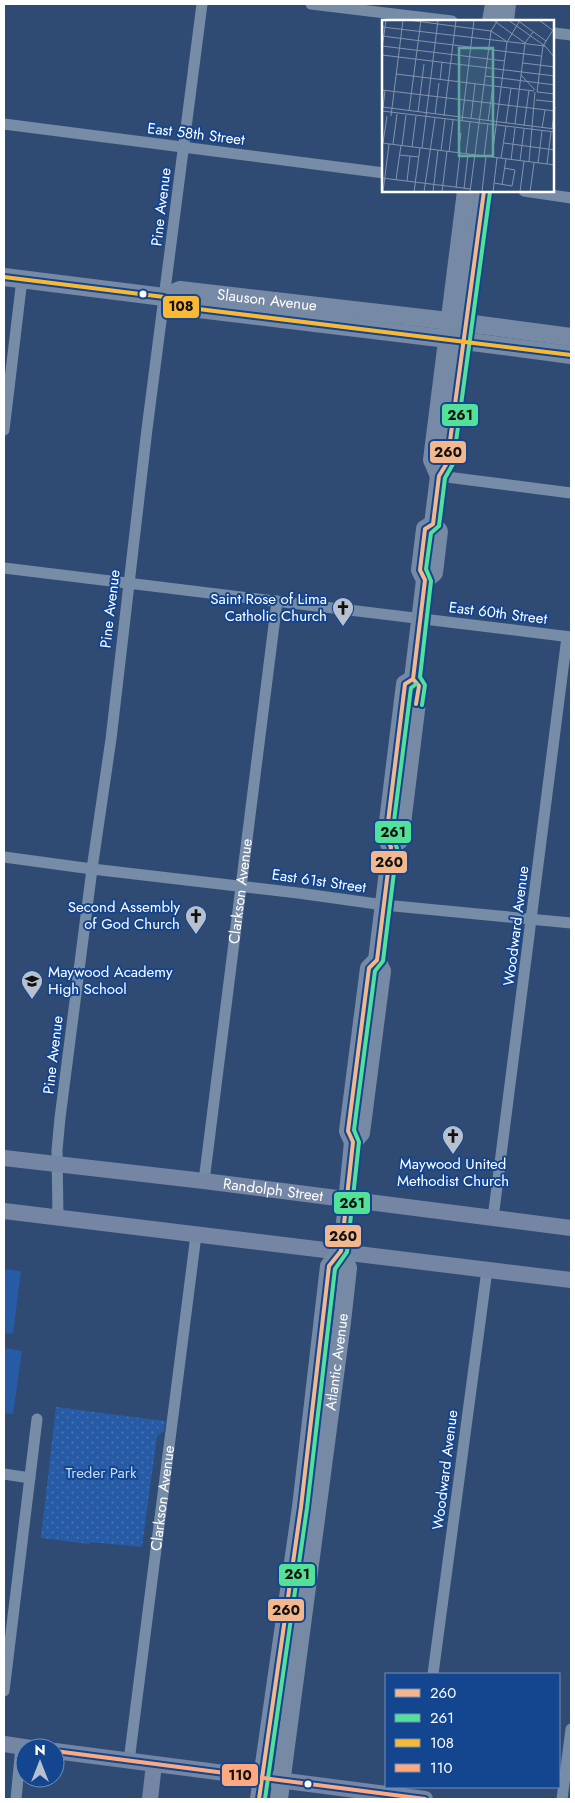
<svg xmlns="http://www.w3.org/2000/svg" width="575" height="1803" font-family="Jost,sans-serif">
  <defs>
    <pattern id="park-dots" width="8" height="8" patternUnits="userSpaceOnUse" patternTransform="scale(1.25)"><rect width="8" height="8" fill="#275ba6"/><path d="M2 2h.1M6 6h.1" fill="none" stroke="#4774b3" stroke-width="1.8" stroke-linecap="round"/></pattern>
  </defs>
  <rect width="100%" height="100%" fill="#304b73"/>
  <!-- park -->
  <path fill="url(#park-dots)" d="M56 1407 165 1421 164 1431 157 1436 142 1547 90 1542 89 1544 41 1538Z"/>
  <!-- pitch -->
  <path fill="#275ba6" d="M4 1269 21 1271 13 1334 4 1333Z
    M4 1348 22 1351 13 1414 4 1413Z"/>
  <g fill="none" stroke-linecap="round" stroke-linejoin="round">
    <!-- street -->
    <g stroke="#778ca7" stroke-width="11">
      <path d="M311 4 452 21"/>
      <path d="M554 33 571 35"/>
      <path d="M4 124 384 173"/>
      <path d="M524 191 571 198"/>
      <path d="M4 430 22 279"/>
      <path d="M439 476 571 493"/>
      <path d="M4 568 571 637"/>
      <path d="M4 857 92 869 298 893 384 905 571 923"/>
      <path id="s1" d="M204 1181 277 601"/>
      <path d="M58 1218 57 1150 60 1118 92 869 111 739 147 429 202 4"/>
      <path d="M493 1218 567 637"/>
      <path d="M4 1474 30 1478"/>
      <path d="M433 1674 487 1270"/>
      <path d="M4 1691 37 1419"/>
      <path id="s2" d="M129 1761 196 1235"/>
      <path d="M16 1799 21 1747"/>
      <path d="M562 1799 571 1729"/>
    </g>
    <!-- secondary -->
    <g stroke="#7486a3" stroke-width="16">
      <path id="s3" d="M4 1158 204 1181 571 1228"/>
      <path d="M4 1211 571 1280"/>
      <path d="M4 1744 31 1748"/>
      <path d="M55 1751 425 1799"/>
      <path d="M150 1799 154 1764"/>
    </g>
    <!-- primary -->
    <g stroke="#778aa5" stroke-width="18">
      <path d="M491 21 494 4"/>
      <path d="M505 21 507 4"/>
      <path d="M4 277 164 297 182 307 464 341 571 355"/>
      <path id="s4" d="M164 297 180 290 466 323 571 337"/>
      <path d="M439 476 432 460 466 191"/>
      <path d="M425 580 434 573 439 531 433 524"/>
      <path d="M391 847 400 840 419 686 413 679 425 580 420 570 425 529 433 524 439 476 447 463 484 191"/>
      <path d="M353 1142 361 1133 382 971 377 960"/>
      <path d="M259 1799 301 1507 329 1266 341 1251 345 1223 353 1142 348 1131 369 968 377 960 391 847 386 838 405 684 413 679"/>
      <path id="s5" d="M279 1799 342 1322 348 1268 341 1251"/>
    </g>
    <!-- bus-1 casing -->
    <g stroke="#14458f" stroke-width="8">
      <path id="bus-1" d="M416 704 419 686 413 679 425 580 420 570 425 529 433 524 439 476 447 463 484 191
        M259 1799 301 1507 329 1266 341 1251 353 1142 348 1131 369 968 377 960 391 847 386 838 405 684 413 679"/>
    </g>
    <!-- bus-2 casing -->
    <g stroke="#14458f" stroke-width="8">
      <path id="bus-2" d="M422 705 425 685 420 677 431 581 426 569 431 533 439 526 445 478 453 464 490 192
        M265 1799 307 1508 335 1269 347 1252 359 1142 354 1130 375 971 383 961 397 848 392 837 411 688 416 684"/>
    </g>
    <!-- bus-3 casing -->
    <g stroke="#14458f" stroke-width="8">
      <path id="bus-3" d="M4 277 164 297 182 307 571 355"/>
    </g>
    <!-- bus-4 casing -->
    <g stroke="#14458f" stroke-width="8">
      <path id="bus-4" d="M55 1751 425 1799"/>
    </g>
    <!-- bus-1 -->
    <use href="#bus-1" stroke="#f2b78c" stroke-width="4"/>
    <!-- bus-2 -->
    <use href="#bus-2" stroke="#53e098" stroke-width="4"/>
    <!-- bus-3 -->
    <use href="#bus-3" stroke="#fab933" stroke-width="4"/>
    <!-- bus-4 -->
    <use href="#bus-4" stroke="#ffa980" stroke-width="4"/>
  </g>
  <!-- icons -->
  <defs>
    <g id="church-pin" transform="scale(1.125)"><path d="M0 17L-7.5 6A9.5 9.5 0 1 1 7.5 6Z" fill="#b7c0ce" stroke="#14458f"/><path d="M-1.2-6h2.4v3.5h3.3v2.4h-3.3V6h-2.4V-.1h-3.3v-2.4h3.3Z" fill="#111"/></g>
    <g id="school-pin" transform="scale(1.125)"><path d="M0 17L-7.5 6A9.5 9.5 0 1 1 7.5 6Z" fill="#b7c0ce" stroke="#14458f"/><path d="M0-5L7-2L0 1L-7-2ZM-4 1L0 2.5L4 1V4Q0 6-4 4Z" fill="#111"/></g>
  </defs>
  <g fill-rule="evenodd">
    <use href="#church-pin" x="343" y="608"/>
    <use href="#church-pin" x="196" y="916"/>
    <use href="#school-pin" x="32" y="981"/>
    <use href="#church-pin" x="453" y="1136"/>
  </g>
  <!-- markers -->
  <g fill="#fff" stroke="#14458f" stroke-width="2">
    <circle cx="143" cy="294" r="4.5"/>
    <circle cx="308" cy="1784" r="4.5"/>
  </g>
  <g text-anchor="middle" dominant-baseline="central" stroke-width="4" stroke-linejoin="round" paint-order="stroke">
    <!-- street labels -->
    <g font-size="15" fill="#fff" stroke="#14458f">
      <text transform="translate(196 134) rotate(7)">East 58th Street</text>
      <text transform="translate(161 207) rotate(-83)">Pine Avenue</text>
      <text stroke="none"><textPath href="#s4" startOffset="105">Slauson Avenue</textPath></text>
      <text transform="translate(110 609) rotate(-83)">Pine Avenue</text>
      <text transform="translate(498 613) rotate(7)">East 60th Street</text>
      <text transform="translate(319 881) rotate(8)">East 61st Street</text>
      <text stroke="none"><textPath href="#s1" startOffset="292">Clarkson Avenue</textPath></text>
      <text transform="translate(516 926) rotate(-83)">Woodward Avenue</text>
      <text transform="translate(53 1055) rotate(-83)">Pine Avenue</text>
      <text stroke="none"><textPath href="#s3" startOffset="271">Randolph Street</textPath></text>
      <text stroke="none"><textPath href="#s5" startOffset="441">Atlantic Avenue</textPath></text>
      <text transform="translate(445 1470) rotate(-83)">Woodward Avenue</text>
      <text stroke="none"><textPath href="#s2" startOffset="265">Clarkson Avenue</textPath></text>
    </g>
    <!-- poi labels -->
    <g font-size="15" fill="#fff" stroke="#14458f" text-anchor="end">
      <text x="327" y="599">Saint Rose of Lima<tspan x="327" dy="17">Catholic Church</tspan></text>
      <text x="180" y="907">Second Assembly<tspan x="180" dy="17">of God Church</tspan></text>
      <text x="48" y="972" text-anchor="start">Maywood Academy<tspan x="48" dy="17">High School</tspan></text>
      <text x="453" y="1164" text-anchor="middle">Maywood United<tspan x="453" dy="17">Methodist Church</tspan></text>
    </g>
    <!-- park labels -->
    <g font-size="15" fill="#c6dcfc" stroke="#14458f">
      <text x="101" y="1473">Treder Park</text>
    </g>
  </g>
  <!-- overview -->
  <g transform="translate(382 20)">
    <rect width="172" height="172" fill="#304b73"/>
    <path fill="none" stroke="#8393ab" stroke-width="1" d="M26 0 109 11 124 21M111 0 143 23M126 0 163 26 173 38M135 0 164 21M157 0 173 12M0 7 163 26M0 16 159 36M0 26 123 41M0 29 4 0M0 35 173 56M141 43 173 47M14 54 152 71M139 55 153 70M103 56 173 65M58 60 60 42M76 62 78 44M0 70 173 91M155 72 161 26 171 10M155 72 173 74M154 80 173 82M0 87 173 109M1 88 3 70M0 91 173 112M27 91 39 0M36 92 42 44M53 94 57 63M9 96 21 0M62 96 74 0M89 99 93 64M80 100 92 0M106 101 111 66M124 103 129 68M133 104 143 23 151 12M142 106 147 70M160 108 163 90M170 109 173 87M0 123 173 145M1 123 5 96M122 123 173 130M11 124 15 94M20 126 24 95M30 127 34 96M40 128 56 0M59 131 63 99M67 132 71 100M76 133 79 113M84 134 88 102M17 135 37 137M102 136 106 104M110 137 125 22 137 2M119 138 124 106M129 140 133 108M138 141 142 109M147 142 153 72M156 143 160 111M165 144 169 112M0 158 89 169M14 160 19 125M25 161 28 136M112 163 130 166 133 150 122 148M120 165 124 139M74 168 78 133M82 169 86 134M1 172 7 124M32 172 38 128M42 172 53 98M51 172 56 130M60 172 65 131M88 172 109 11 116 0M100 172 104 136M111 172 115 138M138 172 142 141M148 172 152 143"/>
    <path fill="#63a6a1" fill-opacity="0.15" stroke="#63a6a1" stroke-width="2.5" d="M77 28H111V136H77Z"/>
    <rect width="172" height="172" fill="none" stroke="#fff" stroke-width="2.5"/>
  </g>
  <g stroke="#14458f" stroke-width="2">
    <rect x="162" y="295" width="38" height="24" rx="5" fill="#fab933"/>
    <rect x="441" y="403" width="38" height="24" rx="5" fill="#53e098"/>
    <rect x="429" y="440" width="38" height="24" rx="5" fill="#f2b78c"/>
    <rect x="374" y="820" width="38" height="24" rx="5" fill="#53e098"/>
    <rect x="370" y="850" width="38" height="24" rx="5" fill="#f2b78c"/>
    <rect x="333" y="1191" width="38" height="24" rx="5" fill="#53e098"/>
    <rect x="324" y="1224" width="38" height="24" rx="5" fill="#f2b78c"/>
    <rect x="278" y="1563" width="38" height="24" rx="5" fill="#53e098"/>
    <rect x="267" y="1598" width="38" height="24" rx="5" fill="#f2b78c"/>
    <rect x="221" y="1763" width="38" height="24" rx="5" fill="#ffa980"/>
  </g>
  <g font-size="14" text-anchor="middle" font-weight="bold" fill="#111">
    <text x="181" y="311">108</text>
    <text x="460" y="420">261</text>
    <text x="448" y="457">260</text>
    <text x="393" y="837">261</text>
    <text x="389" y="867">260</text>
    <text x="352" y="1208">261</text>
    <text x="343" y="1241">260</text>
    <text x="297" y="1579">261</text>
    <text x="286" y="1615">260</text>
    <text x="240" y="1780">110</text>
  </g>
  <!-- border -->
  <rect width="575" height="1803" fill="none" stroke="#ffffff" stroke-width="10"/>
  <!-- legend -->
  <rect x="385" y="1673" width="175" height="115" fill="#14458f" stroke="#728fbc"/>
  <rect x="395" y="1689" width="25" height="8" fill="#f2b78c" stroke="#728fbc"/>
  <text x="430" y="1698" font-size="15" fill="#ffffff">260</text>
  <rect x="395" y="1714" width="25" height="8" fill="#53e098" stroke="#728fbc"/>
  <text x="430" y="1723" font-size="15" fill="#ffffff">261</text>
  <rect x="395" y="1739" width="25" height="8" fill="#fab933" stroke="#728fbc"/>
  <text x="430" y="1748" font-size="15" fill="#ffffff">108</text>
  <rect x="395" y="1764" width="25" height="8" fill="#ffa980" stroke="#728fbc"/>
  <text x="430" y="1773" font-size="15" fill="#ffffff">110</text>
  <!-- north arrow -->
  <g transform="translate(40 1763)"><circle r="24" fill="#14458f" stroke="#728fbc"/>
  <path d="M0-4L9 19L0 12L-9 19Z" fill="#b7c0ce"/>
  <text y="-8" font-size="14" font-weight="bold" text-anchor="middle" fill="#ffffff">N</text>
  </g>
</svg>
